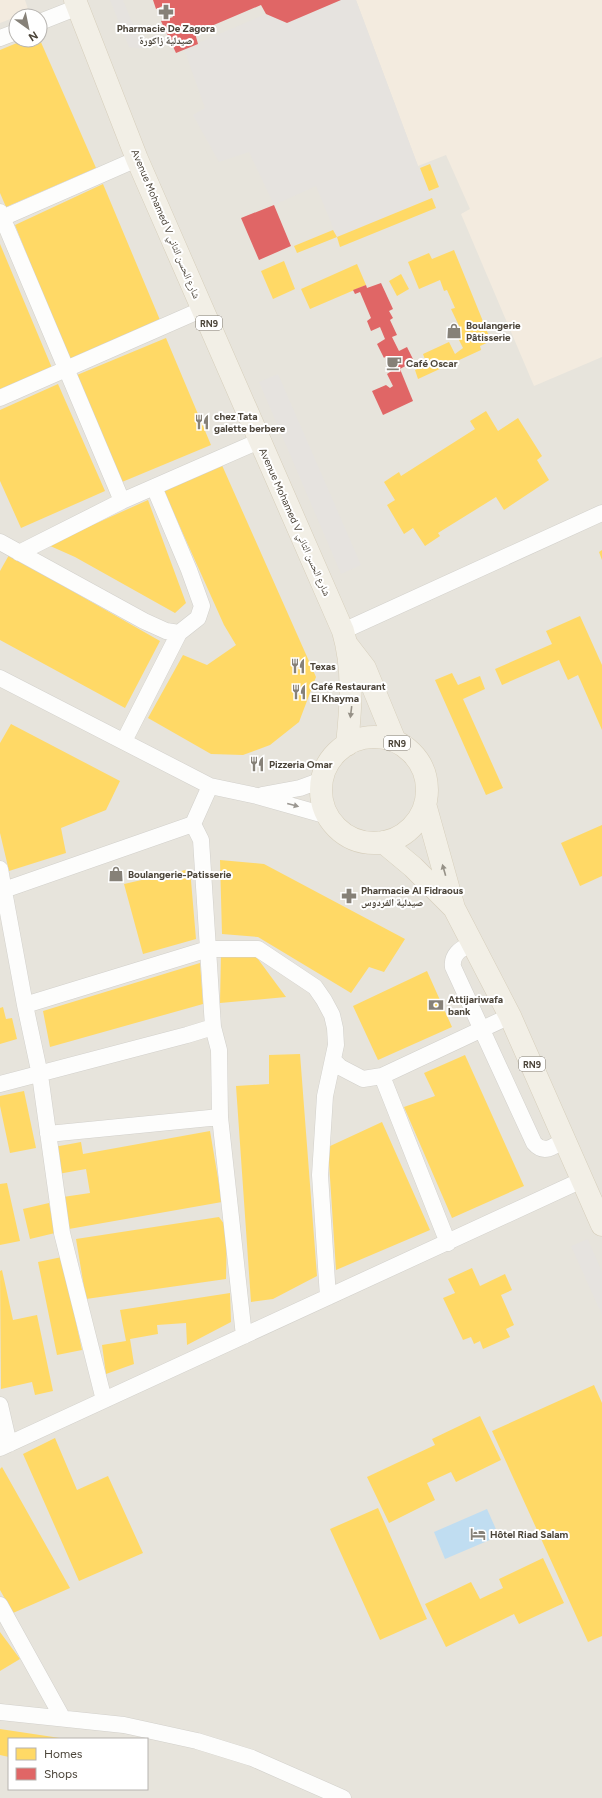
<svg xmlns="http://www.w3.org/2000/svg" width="602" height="1798" font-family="Figtree,'Noto Naskh Arabic',sans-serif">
  <rect width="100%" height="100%" fill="#f4f2ee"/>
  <!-- residential -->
  <path fill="#e7e4dc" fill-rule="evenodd" d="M0 0H602V1798H0ZM16 16H40V40H16ZM9 1739H147V1789H9Z"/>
  <!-- commercial -->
  <path fill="#f3ebdf" d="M0 0H25L29 12 0 23Z
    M356 0H602V357L534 386 461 214 470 209 446 155 418 166Z"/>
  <!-- parking -->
  <path fill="#e6e3df" d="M110 0H123L143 49 129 47Z
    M341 0H356L418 166 432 198 337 237 316 186 274 205 249 152 219 162 193 115 205 108 184 49 266 14 287 23Z
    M278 374 361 565 341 574 259 382Z
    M588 1239 602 1272V1315L571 1246Z"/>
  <!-- water -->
  <path fill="#c0ddf1" d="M487 1509 499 1536 445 1559 434 1532Z"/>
  <!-- homes -->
  <path fill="#ffd966" d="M24 40H40L96 168 6 207 0 193V50Z
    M430 164 439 187 429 191 420 168Z
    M103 184 160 320 69 360 15 225Z
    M432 198 436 208 340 247 337 237Z
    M333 230 337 237 297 253 294 246Z
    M0 244 52 368 0 389Z
    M454 250 491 341 480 346 481 350 418 379 415 370 427 365 423 354 449 342 455 354 463 348 455 332 461 330 451 309 455 308 447 290 444 291 440 280 419 289 408 262 429 253 432 259Z
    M284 261 295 289 273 299 261 271Z
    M357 264 366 285 310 309 301 289Z
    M401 274 409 289 397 296 389 281Z
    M166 338 211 445 122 482 77 375Z
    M58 384 105 491 21 528 0 481V410Z
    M486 411 498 431 518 418 542 456 537 460 549 480 504 510 496 497 438 533 440 536 425 546 413 528 404 534 387 505 395 500 384 482 399 472 401 476 475 429 470 421Z
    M221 463 316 677 299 722 270 745 243 755 211 754 148 718 183 655 207 665 236 645 224 625 163 489Z
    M148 500 186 603 175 613 75 557 48 545Z
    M602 550V560L599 552Z
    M9 555 160 641 125 708 0 640V571Z
    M580 616 602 665V730L578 675 568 680 559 660 502 685 495 669 552 644 546 631Z
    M452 673 458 685 480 676 485 689 463 699 503 788 486 795 435 680Z
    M11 724 120 781 106 810 61 828 66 853 9 871 0 833V743Z
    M602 825V876L580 886 561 843Z
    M220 860 264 864 405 939 384 972 369 967 351 993 258 937 222 934Z
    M190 869 196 939 143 954 124 884Z
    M221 954 255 955 286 997 220 1003Z
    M200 963 203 1004 50 1047 43 1011Z
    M427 971 452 1027 378 1060 353 1006Z
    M3 1007 6 1019 12 1018 17 1039 0 1044V1008Z
    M300 1054 317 1276 273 1299 251 1302 236 1086 269 1084V1055Z
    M465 1055 524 1186 452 1218 404 1107 435 1096 424 1073Z
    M24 1091 36 1148 10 1153 0 1106V1096Z
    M382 1122 430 1230 336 1270 328 1147Z
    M210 1131 222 1202 69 1229 63 1197 90 1193 86 1169 58 1174 54 1147 81 1142 83 1154Z
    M7 1183 20 1241 0 1245V1184Z
    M49 1203 55 1233 30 1239 23 1209Z
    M219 1217 227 1228 226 1279 86 1299 76 1239Z
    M62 1257 82 1350 57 1355 38 1262Z
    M472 1268 480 1286 505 1274 512 1290 501 1295 514 1325 506 1329 510 1337 483 1349 480 1341 474 1344 471 1337 463 1340 443 1298 455 1293 448 1279Z
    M2 1270 13 1320 37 1315 53 1391 35 1395 32 1382 1 1389 0 1271Z
    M230 1293 231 1322 187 1345 186 1323 157 1325 158 1334 130 1339 134 1364 106 1374 102 1345 126 1341 120 1310Z
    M594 1385 602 1403V1636L588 1642 492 1431Z
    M480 1416 501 1460 456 1482 451 1472 427 1483 435 1500 389 1523 367 1477 435 1445 432 1439Z
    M55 1438 77 1490 108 1476 143 1553 79 1581 23 1454Z
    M2 1467 70 1588 13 1613 0 1590V1469Z
    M378 1508 427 1619 380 1640 330 1529Z
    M543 1558 564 1603 519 1624 514 1614 446 1647 425 1604 471 1582 480 1599 503 1588 499 1579Z
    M0 1632 20 1659 0 1671Z
    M0 1729 60 1738V1739H9V1757L0 1755Z"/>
  <!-- shops -->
  <path fill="#e06666" d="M153 0H341L287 23 266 14 261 5 195 33 198 44 176 53 161 21 173 17 167 4 156 9Z
    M274 205 291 246 259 260 241 218Z
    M381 283 393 309 389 311 393 318 390 320 397 335 392 337 399 351 407 347 414 361 400 369 413 401 383 415 372 391 386 385 390 388 393 386 387 374 393 370 386 356 384 358 377 344 385 339 380 327 371 331 367 321 371 318 360 292 355 294 353 290 366 285 367 288Z"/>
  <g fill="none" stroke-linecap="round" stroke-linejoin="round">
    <!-- street casing -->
    <g stroke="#d2d0cb" stroke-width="17">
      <path id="street" d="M40 22 78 7
        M0 38 16 32
        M0 212 122 501
        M0 219 137 159
        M0 398 203 309
        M0 542 144 621 166 631 179 633 198 618 202 606 189 570 154 487
        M19 553 122 501 259 441
        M343 631 602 513
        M0 678 210 786 257 796 328 816
        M124 741 179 633
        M210 786 193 824 201 840 213 1027 219 1050 220 1117 244 1336
        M262 795 300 788 322 780
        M0 869 25 1005 40 1075 62 1233 104 1400
        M4 890 193 824
        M473 942C463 948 451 953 453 967L534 1143C544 1155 555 1146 565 1139
        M25 1005 208 949H258L315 987 324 1000 332 1015 335 1028 336 1045 325 1096 320 1175 328 1297
        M333 1060 340 1067 363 1079 382 1076 510 1016
        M382 1076 448 1243
        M0 1084 187 1035 213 1027
        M48 1134 220 1117
        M0 1405 9 1444
        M0 1448 582 1180
        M0 1605 62 1717
        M0 1712 124 1725 197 1741 252 1758 343 1798"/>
    </g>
    <!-- primary casing -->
    <g stroke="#d6cebb" stroke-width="23">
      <path id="primary" d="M75 0 137 159 343 631C354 669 351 706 347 745
        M348 646 365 668 395 741
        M321 790a53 53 0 1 1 106 0a53 53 0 1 1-106 0Z
        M425 804 454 908 510 1016 602 1225
        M383 842 413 867 453 907"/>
    </g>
    <!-- street -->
    <use href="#street" stroke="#fdfdfc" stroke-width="16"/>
    <!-- primary -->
    <use href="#primary" stroke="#f2efe6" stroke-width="22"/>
  </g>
  <!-- one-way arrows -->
  <defs><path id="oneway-solid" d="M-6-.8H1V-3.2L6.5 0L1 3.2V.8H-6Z"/></defs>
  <g fill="#969187">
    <use href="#oneway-solid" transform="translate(351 712) rotate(97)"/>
    <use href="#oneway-solid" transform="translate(444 870) rotate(-106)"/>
  </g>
  <use fill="#9b9791" href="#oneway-solid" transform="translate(293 805) rotate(15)"/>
  <!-- icons -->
  <defs>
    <g id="pharmacy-bare" transform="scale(1.2)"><path d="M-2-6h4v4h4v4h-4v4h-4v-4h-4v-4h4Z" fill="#868178" stroke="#fff" stroke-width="2.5" paint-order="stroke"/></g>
    <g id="shop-bare" transform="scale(1.2)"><path d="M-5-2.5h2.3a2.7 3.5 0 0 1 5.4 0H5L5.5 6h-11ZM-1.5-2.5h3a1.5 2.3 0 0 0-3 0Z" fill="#868178" stroke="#fff" stroke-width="2.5" paint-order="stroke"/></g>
    <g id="cafe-bare" transform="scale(1.2)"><path d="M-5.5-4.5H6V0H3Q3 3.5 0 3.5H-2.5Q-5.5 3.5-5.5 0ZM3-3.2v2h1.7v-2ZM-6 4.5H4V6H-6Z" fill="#868178" stroke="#fff" stroke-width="2.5" paint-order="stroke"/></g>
    <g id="restaurant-bare" transform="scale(1.2)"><path d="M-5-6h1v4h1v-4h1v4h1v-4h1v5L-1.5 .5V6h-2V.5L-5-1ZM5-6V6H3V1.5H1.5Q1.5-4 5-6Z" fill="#868178" stroke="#fff" stroke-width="2.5" paint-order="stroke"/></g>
    <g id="bank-bare" transform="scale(1.2)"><path d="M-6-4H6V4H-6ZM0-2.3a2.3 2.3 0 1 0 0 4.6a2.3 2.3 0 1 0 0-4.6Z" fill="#868178" stroke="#fff" stroke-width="2.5" paint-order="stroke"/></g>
    <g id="hotel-bare" transform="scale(1.2)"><path d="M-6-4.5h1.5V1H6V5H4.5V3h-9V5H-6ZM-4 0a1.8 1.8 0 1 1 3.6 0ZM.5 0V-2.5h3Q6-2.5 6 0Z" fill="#868178" stroke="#fff" stroke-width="2.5" paint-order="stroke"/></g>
  </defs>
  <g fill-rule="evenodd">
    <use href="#pharmacy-bare" x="166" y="12"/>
    <use href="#shop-bare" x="454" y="331"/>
    <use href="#cafe-bare" x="394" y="363"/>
    <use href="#restaurant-bare" x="202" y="422"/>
    <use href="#restaurant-bare" x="298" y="666"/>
    <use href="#restaurant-bare" x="299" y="692"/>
    <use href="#restaurant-bare" x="257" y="764"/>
    <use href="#shop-bare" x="116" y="874"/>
    <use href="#pharmacy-bare" x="349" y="896"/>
    <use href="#bank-bare" x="436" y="1005"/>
    <use href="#hotel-bare" x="478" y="1534"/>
  </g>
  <g text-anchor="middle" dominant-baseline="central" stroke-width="4" stroke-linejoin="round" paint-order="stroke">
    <!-- shield labels -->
    <g fill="#fff" stroke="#817c74" stroke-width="1">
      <rect x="196" y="316" width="26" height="14" rx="3"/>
      <rect x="384" y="736" width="26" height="14" rx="3"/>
      <rect x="519" y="1057" width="26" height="14" rx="3"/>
    </g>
    <g font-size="9" font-weight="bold" fill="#4b4439">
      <text x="209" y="323">RN9</text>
      <text x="397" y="743">RN9</text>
      <text x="532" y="1064">RN9</text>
    </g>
    <!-- poi labels -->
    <g font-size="10" font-weight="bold" fill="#4b4439" stroke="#fff" text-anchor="start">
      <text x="166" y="28" text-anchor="middle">Pharmacie De Zagora<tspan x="166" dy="12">صيدلية زاكورة</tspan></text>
      <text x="466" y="325">Boulangerie<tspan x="466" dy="12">Pâtisserie</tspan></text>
      <text x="406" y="363">Café Oscar</text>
      <text x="214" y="416">chez Tata<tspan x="214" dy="12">galette berbere</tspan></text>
      <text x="310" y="666">Texas</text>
      <text x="311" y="686">Café Restaurant<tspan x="311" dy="12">El Khayma</tspan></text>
      <text x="269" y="764">Pizzeria Omar</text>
      <text x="128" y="874">Boulangerie-Patisserie</text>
      <text x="361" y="890">Pharmacie Al Fidraous<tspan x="361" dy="12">صيدلية الفردوس</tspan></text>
      <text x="448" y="999">Attijariwafa<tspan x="448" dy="12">bank</tspan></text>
      <text x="490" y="1534">Hôtel Riad Salam</text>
    </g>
    <!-- street labels -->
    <g font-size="10" fill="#4b4439" stroke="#fff">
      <text transform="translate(166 224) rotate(67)">Avenue Mohamed V شارع الحسن الثاني</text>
      <text transform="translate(295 522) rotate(66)">Avenue Mohamed V شارع الحسن الثاني</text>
    </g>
  </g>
  <!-- legend -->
  <rect x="8" y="1738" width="140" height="52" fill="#ffffff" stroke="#b7b4b0"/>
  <rect x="16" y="1748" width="20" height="12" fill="#ffd966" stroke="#b7b4b0"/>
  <text x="44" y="1758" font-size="12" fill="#4b4439">Homes</text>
  <rect x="16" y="1768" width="20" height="12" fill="#e06666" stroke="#b7b4b0"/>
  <text x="44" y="1778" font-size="12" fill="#4b4439">Shops</text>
  <!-- north arrow -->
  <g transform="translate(28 28) rotate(147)"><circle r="19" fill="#ffffff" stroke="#b7b4b0"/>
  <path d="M0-3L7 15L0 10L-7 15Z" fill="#868178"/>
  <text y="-6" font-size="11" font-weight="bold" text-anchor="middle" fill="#4b4439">N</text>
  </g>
</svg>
